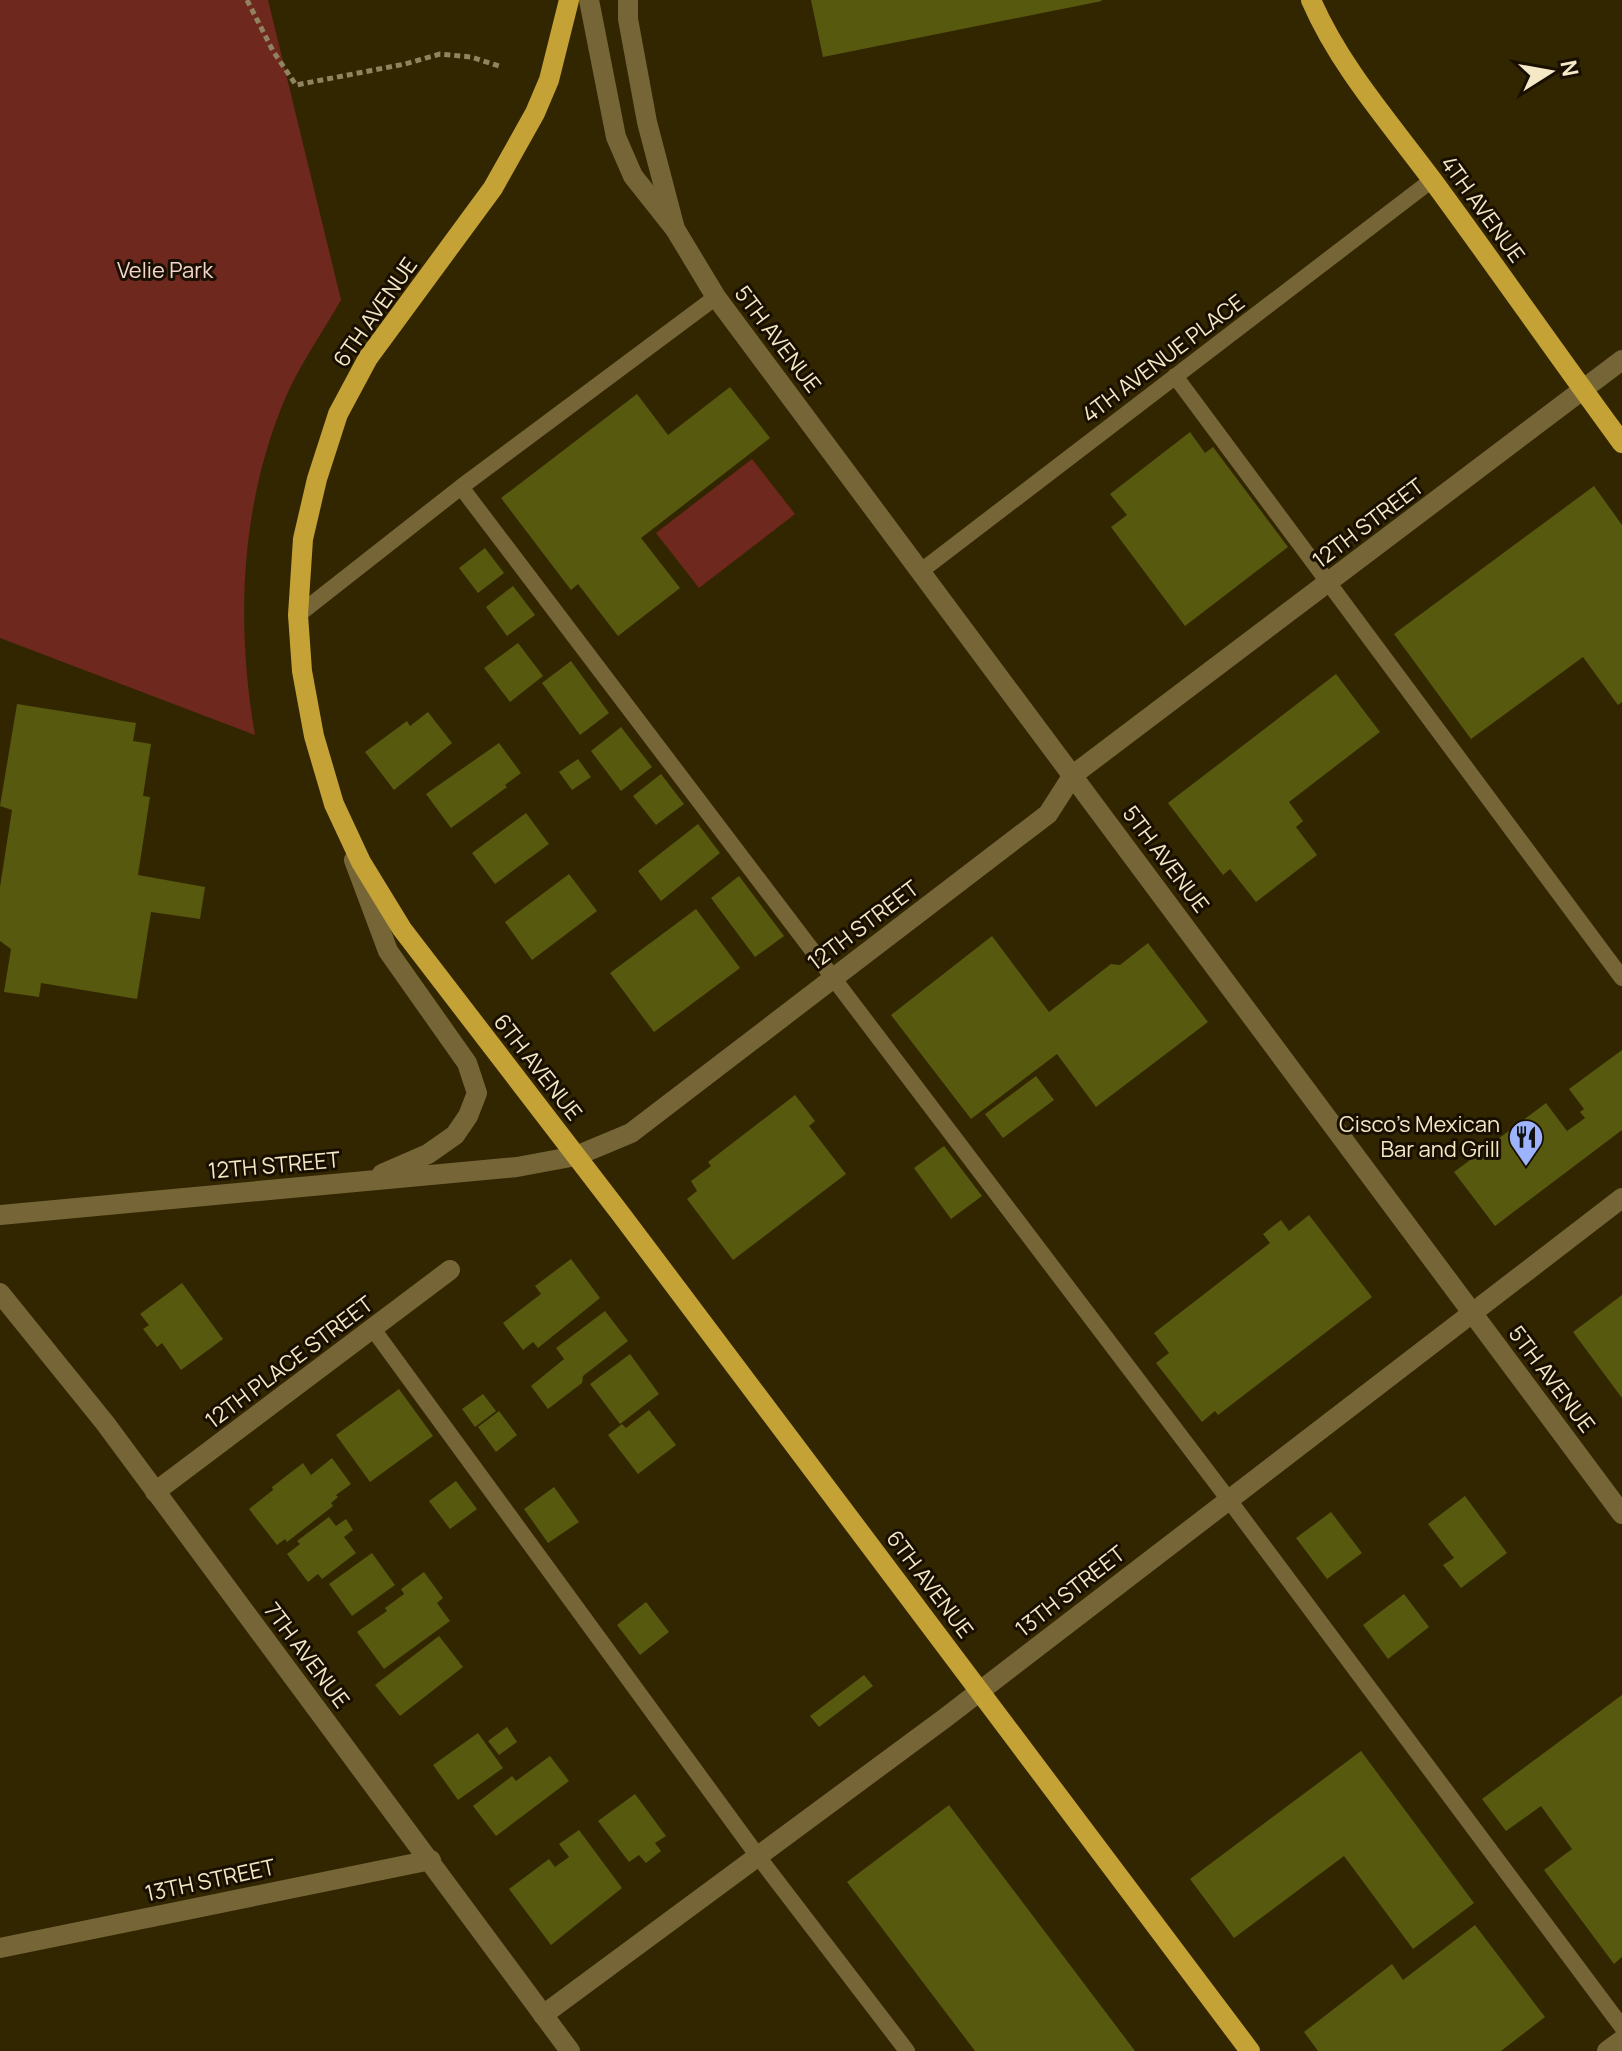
<svg xmlns="http://www.w3.org/2000/svg" width="1622" height="2051" font-family="Manrope,sans-serif">
  <rect width="100%" height="100%" fill="#322601"/>
  <!-- green -->
  <path fill="#6e281e" d="M0 0H268L341 300C321 335 297 368 282 406 240 511 236 625 255 735L0 638Z
    M752 459 795 514 699 588 656 533Z"/>
  <!-- building -->
  <path fill="#57590f" d="M811 0H1101L1102 1 823 57Z
    M730 387 770 438 641 538 680 588 618 636 578 584 571 590 501 498 637 394 668 435Z
    M1190 432 1205 453 1213 447 1288 547 1185 626 1111 527 1127 515 1110 494Z
    M1594 486 1622 525V702L1618 705 1583 657 1471 739 1394 634Z
    M485 548 504 573 478 593 459 568Z
    M513 586 535 615 507 636 486 607Z
    M518 643 543 676 510 702 484 668Z
    M571 661 609 713 580 735 542 683Z
    M1336 674 1380 732 1289 802 1303 821 1296 827 1317 855 1256 902 1230 869 1223 875 1168 803Z
    M17 704 136 723 133 741 151 744 143 796 150 797 138 875 205 887 200 919 151 912 137 999 41 983 39 997 4 992 11 949 0 941V887L12 810 0 806Z
    M428 712 452 743 394 790 365 752 407 721 410 726Z
    M621 727 652 767 621 791 591 751Z
    M499 743 521 773 505 785 507 787 451 828 426 794Z
    M578 759 591 777 572 790 559 772Z
    M661 774 684 804 656 825 633 796Z
    M526 813 549 844 495 884 472 853Z
    M698 824 720 853 661 901 638 871Z
    M569 874 597 911 532 960 505 922Z
    M739 876 784 936 755 957 711 898Z
    M696 909 740 968 654 1032 610 973Z
    M992 936 1049 1012 1111 964 1120 965 1148 943 1208 1022 1096 1107 1057 1054 971 1119 891 1015Z
    M1622 1050V1130L1495 1226 1454 1172 1546 1103 1567 1131 1585 1118 1580 1112 1584 1109 1569 1089Z
    M1036 1076 1054 1100 1003 1138 985 1114Z
    M795 1095 815 1121 809 1126 846 1174 733 1260 687 1199 697 1191 691 1181 711 1166 708 1162Z
    M944 1146 982 1196 951 1219 914 1168Z
    M1309 1215 1372 1297 1218 1415 1215 1411 1202 1422 1156 1363 1169 1353 1154 1333 1270 1243 1263 1234 1281 1220 1289 1231Z
    M571 1259 600 1298 538 1348 533 1342 523 1350 503 1323 541 1294 535 1286Z
    M182 1283 223 1339 181 1370 162 1343 157 1347 143 1329 149 1325 140 1314Z
    M1622 1295V1398L1573 1332Z
    M605 1311 628 1341 583 1376 582 1383 548 1409 531 1386 564 1359 556 1348Z
    M630 1354 659 1394 620 1424 590 1384Z
    M399 1389 433 1436 370 1482 336 1435Z
    M483 1394 496 1411 475 1427 462 1409Z
    M649 1410 676 1445 638 1474 608 1435 622 1424 626 1428Z
    M499 1411 517 1435 496 1452 478 1427Z
    M332 1458 351 1484 336 1495 338 1497 331 1503 333 1506 287 1542 285 1539 277 1545 249 1509 273 1490 272 1487 303 1463 311 1475Z
    M456 1481 477 1509 450 1529 429 1501Z
    M554 1487 579 1522 548 1543 524 1509Z
    M1465 1496 1507 1553 1461 1588 1443 1565 1454 1558 1428 1524Z
    M1331 1512 1362 1553 1327 1579 1296 1538Z
    M329 1517 336 1526 346 1519 353 1530 344 1537 356 1553 322 1579 318 1574 308 1582 287 1554 300 1544 297 1541Z
    M372 1553 395 1585 352 1616 329 1584Z
    M424 1572 443 1598 437 1603 450 1621 384 1669 357 1632 387 1611 385 1608 404 1594 401 1589Z
    M1404 1594 1429 1627 1388 1659 1363 1625Z
    M646 1602 669 1632 640 1655 617 1625Z
    M439 1636 463 1667 400 1716 375 1685Z
    M864 1675 873 1686 819 1727 810 1716Z
    M1622 1695V1957L1614 1964 1544 1870 1572 1849 1541 1806 1506 1831 1482 1799Z
    M507 1727 517 1742 499 1755 488 1741Z
    M478 1733 503 1768 458 1800 433 1765Z
    M1361 1751 1474 1903 1413 1949 1344 1856 1234 1938 1190 1879Z
    M550 1756 569 1781 496 1836 473 1806 512 1776 516 1781Z
    M635 1794 666 1836 655 1843 661 1851 646 1863 639 1855 629 1862 598 1821Z
    M949 1805 1135 2051H975L847 1882Z
    M579 1830 622 1888 551 1945 509 1889 549 1859 555 1867 569 1857 559 1844Z
    M1475 1925 1545 2017 1501 2051H1318L1304 2032 1392 1964 1403 1980Z"/>
  <g fill="none" stroke-linecap="round" stroke-linejoin="round">
    <!-- path -->
    <path stroke="#8f8360" stroke-width="5" stroke-dasharray="6 4" stroke-linecap="butt" d="M247 0 273 51 296 85 405 64 440 54 471 57 499 66"/>
    <!-- service -->
    <path stroke="#766637" stroke-width="16" d="M1175 376 1622 978
      M461 487 1229 1500 1622 2027
      M921 571 1432 180
      M298 615 461 487 716 297
      M373 1329 757 1855 907 2051"/>
    <!-- minor -->
    <path stroke="#766637" stroke-width="20" d="M628 0V19L647 122 675 229
      M155 1492 450 1270
      M0 1948 431 1860
      M543 2015 945 1718 1622 1198"/>
    <!-- tertiary -->
    <path stroke="#766637" stroke-width="20" d="M589 0 616 137 633 176 675 229 716 297 1622 1514
      M354 860 388 951 467 1063 477 1093 468 1116 455 1135 428 1154 382 1174
      M0 1215 517 1167 576 1156 631 1133 1048 814 1073 775 1622 360
      M0 1293 105 1423 570 2051
      M1607 2051 1622 2040"/>
    <!-- primary -->
    <path stroke="#c5a236" stroke-width="20" d="M569 0 549 80 535 113 493 188 368 358 338 414 317 479 303 539 298 615 302 671 314 736 334 804 361 862 402 929 620 1213 1250 2051
      M1311 0C1340 67 1390 123 1433 181 1497 268 1558 356 1622 443"/>
  </g>
  <!-- icons -->
  <defs>
    <g id="restaurant-pin" transform="scale(1.8)"><path d="M0 17L-7.5 6A9.5 9.5 0 1 1 7.5 6Z" fill="#9db4fd" stroke="#180f00"/><path d="M-5-6h1v4h1v-4h1v4h1v-4h1v5L-1.5 .5V6h-2V.5L-5-1ZM5-6V6H3V1.5H1.5Q1.5-4 5-6Z" fill="#111"/></g>
  </defs>
  <g fill-rule="evenodd">
    <use href="#restaurant-pin" x="1526" y="1137"/>
  </g>
  <g text-anchor="middle" dominant-baseline="central" stroke-width="6" stroke-linejoin="round" paint-order="stroke">
    <!-- street labels -->
    <g font-size="22" fill="#f4e8c6" stroke="#180f00">
      <text transform="translate(1483 209) rotate(54)">4TH AVENUE</text>
      <text transform="translate(375 312) rotate(-55)">6TH AVENUE</text>
      <text transform="translate(778 339) rotate(53)">5TH AVENUE</text>
      <text transform="translate(1163 358) rotate(-37)">4TH AVENUE PLACE</text>
      <text transform="translate(1368 523) rotate(-37)">12TH STREET</text>
      <text transform="translate(1166 859) rotate(53)">5TH AVENUE</text>
      <text transform="translate(863 925) rotate(-37)">12TH STREET</text>
      <text transform="translate(538 1067) rotate(52)">6TH AVENUE</text>
      <text transform="translate(274 1165) rotate(-5)">12TH STREET</text>
      <text transform="translate(289 1362) rotate(-37)">12TH PLACE STREET</text>
      <text transform="translate(1552 1379) rotate(53)">5TH AVENUE</text>
      <text transform="translate(930 1584) rotate(53)">6TH AVENUE</text>
      <text transform="translate(1070 1591) rotate(-38)">13TH STREET</text>
      <text transform="translate(307 1655) rotate(53)">7TH AVENUE</text>
      <text transform="translate(210 1880) rotate(-12)">13TH STREET</text>
    </g>
    <!-- park labels -->
    <g font-size="22" fill="#f3d4ce" stroke="#180f00">
      <text x="165" y="270">Velie Park</text>
    </g>
    <!-- poi labels -->
    <g font-size="22" fill="#f4e8c6" stroke="#180f00" text-anchor="end">
      <text x="1500" y="1124">Cisco's Mexican<tspan x="1500" dy="25">Bar and Grill</tspan></text>
    </g>
  </g>
  <!-- north arrow -->
  <g transform="translate(1550 72) rotate(79)" stroke="#180f00" stroke-width="6" paint-order="stroke">
  <path d="M0-6L14 30L0 20L-14 30Z" fill="#f4e8c6"/>
  <text y="-12" font-size="22" font-weight="bold" text-anchor="middle" fill="#f4e8c6">N</text>
  </g>
</svg>
